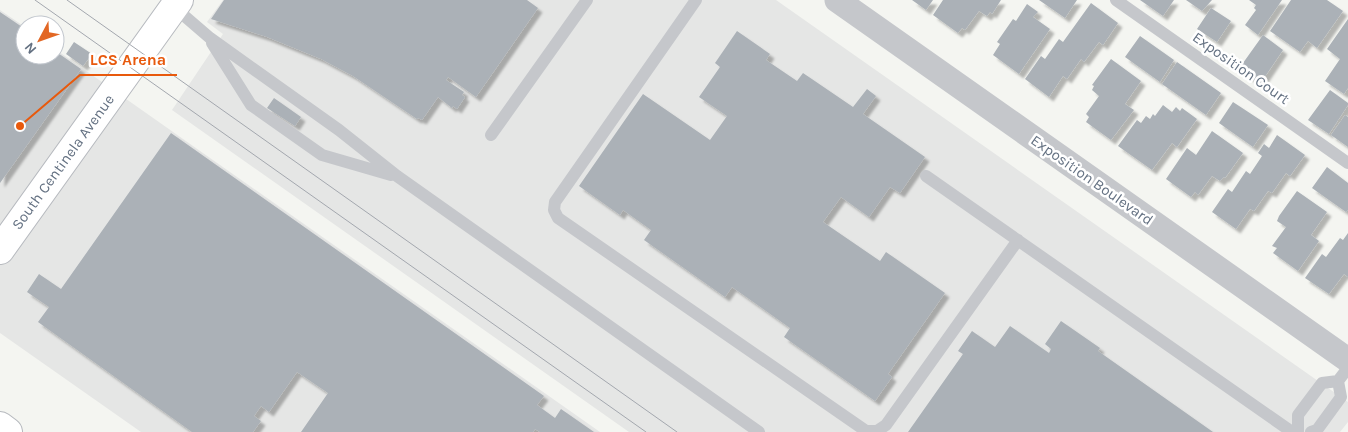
<svg xmlns="http://www.w3.org/2000/svg" width="1348" height="432" font-family="Karla,sans-serif">
  <defs>
    <filter id="shadow"><feDropShadow dx="4.5" dy="4.5" stdDeviation="1" flood-color="#0004"/></filter>
  </defs>
  <rect width="100%" height="100%" fill="#f4f5f1"/>
  <!-- built -->
  <path fill="#e5e6e5" d="M223 0H776L1348 402V422L1340 432H629L172 110 223 34 207 22Z
    M0 10 25 27V55H55V49L600 432H141L0 333Z"/>
  <!-- building -->
  <path fill="#abb1b7" filter="url(#shadow)" d="M224 0H527L538 8 476 97 448 77 446 80 464 92 462 95 465 97 457 109 453 106 452 108 438 97 422 120 418 118 417 119 353 76 321 59 267 37 211 19Z
    M912 0H933L926 10Z
    M943 0H1001L992 14 990 12 987 16 979 11 965 30 962 28 958 33 933 15Z
    M1039 0H1077L1065 18Z
    M1140 0H1174L1163 16Z
    M1186 0H1212L1202 11Z
    M1249 0H1282L1258 35 1245 25 1256 10 1254 8 1256 5Z
    M1291 0H1327L1343 11 1317 48 1308 41 1300 52 1270 31Z
    M1091 3 1118 23 1103 45 1099 42 1084 62 1081 59 1067 79 1063 76 1049 97 1025 79 1041 56 1045 59 1059 39 1063 42Z
    M1027 4 1038 12 1033 17 1050 29 1019 74 993 55 1000 44 997 42 1013 19 1016 21Z
    M1211 8 1231 21 1217 42 1197 29Z
    M0 12 25 29V55H55V51L81 69 0 183Z
    M1348 19V88L1344 94 1325 81 1340 59 1327 49Z
    M737 31 770 54 766 60 797 81 803 73 853 107 867 89 876 96 863 114 925 157 900 193 890 187 869 217 841 197 823 222 880 261 886 252 945 293 888 374 892 377 875 401 784 337 790 328 732 287 725 297 644 240 651 230 623 210 620 215 579 186 643 94 710 140 727 116 699 97 720 67 715 63Z
    M1263 35 1283 50 1260 84 1238 70Z
    M1140 36 1174 60 1160 82 1125 57Z
    M74 42 92 54 83 66 66 54Z
    M1111 59 1141 81 1125 104 1134 110 1111 140 1086 122 1089 117 1086 114 1099 96 1092 90 1094 86 1092 85Z
    M1177 62 1221 93 1206 115 1162 84Z
    M1330 90 1348 103V105L1329 134 1308 120Z
    M274 98 301 117 295 126 267 108Z
    M1233 102 1268 125 1253 147 1219 123Z
    M1163 105 1172 112 1176 107 1180 111 1182 108 1197 119 1177 147 1172 143 1152 170 1118 146 1137 120 1141 123 1146 116 1150 119 1153 114 1155 116Z
    M1345 115 1348 117V147L1331 135Z
    M1212 131 1243 153 1225 178 1224 177 1220 181 1212 176 1198 195 1195 192 1191 197 1166 179 1187 148 1196 155Z
    M171 133 544 396 537 405 555 418 561 409 594 432H540L535 429 533 432H301L328 393 297 372 269 412 261 406 254 416 261 421 253 432H192L38 322 49 307 27 292 39 274 61 289Z
    M1277 135 1305 155 1290 176 1286 173 1272 193 1268 191 1254 211 1250 209 1236 229 1212 212 1228 189 1232 192 1246 171 1250 174 1262 156 1258 153 1264 144 1269 148Z
    M1327 167 1348 183V210L1346 212 1312 188Z
    M1297 191 1327 212 1311 235 1319 241 1298 271 1273 253 1277 248 1272 246 1286 227 1277 221 1279 216Z
    M1348 233V277L1344 274 1329 294 1305 278 1322 254 1326 257 1340 238 1343 240Z
    M1061 321 1100 348 1098 351 1213 432H908L963 354 958 351 972 331 995 347 1010 326 1049 353 1051 349 1045 344Z"/>
  <g fill="none" stroke-linecap="round" stroke-linejoin="round">
    <!-- secondary casing -->
    <g stroke="#b7babf" stroke-width="30">
      <path id="secondary" d="M0 250 179 0"/>
    </g>
    <!-- primary casing -->
    <g stroke="#b5b8bd" stroke-width="30">
      <path id="primary" d="M0 426 8 432"/>
    </g>
    <!-- lane -->
    <path stroke="#c5c7cb" stroke-width="12" d="M696 0 555 202 554 210 558 218 866 431H877L886 425 1018 240
      M1116 0 1348 163
      M174 7 210 38 339 130 397 176 759 432
      M212 43 251 105 322 155 391 175
      M491 135 587 0
      M926 176 1292 432
      M1298 432V415L1322 383 1338 381 1348 368
      M1311 432 1317 430 1341 397 1338 381"/>
    <!-- street -->
    <path stroke="#c5c7cb" stroke-width="25" d="M837 0 1348 360"/>
    <!-- secondary -->
    <use href="#secondary" stroke="#fff" stroke-width="28"/>
    <!-- primary -->
    <use href="#primary" stroke="#fff" stroke-width="28"/>
    <!-- tram -->
    <path stroke="#a3a7ae" stroke-width="1" d="M35 0 646 432
      M67 0 677 432"/>
  </g>
  <g text-anchor="middle" dominant-baseline="central" stroke-width="5" stroke-linejoin="round" paint-order="stroke">
    <!-- street labels -->
    <g font-size="15" fill="#647182" stroke="#fff">
      <text transform="translate(1241 68) rotate(35)">Exposition Court</text>
      <text transform="translate(63 162) rotate(-54)">South Centinela Avenue</text>
      <text transform="translate(1092 180) rotate(35)">Exposition Boulevard</text>
    </g>
  </g>
  <!-- callouts -->
  <path fill="none" stroke="#e8590c" stroke-width="2" d="M20 126L80 75H177"/>
  <circle fill="#e8590c" stroke="#fff" stroke-width="2" cx="20" cy="126" r="5"/>
  <g font-size="16" text-anchor="middle" font-weight="bold" fill="#e8590c" stroke="#fff" stroke-width="5" stroke-linejoin="round" paint-order="stroke">
    <text x="128" y="65">LCS Arena</text>
  </g>
  <!-- north arrow -->
  <g transform="translate(40 40) rotate(229)"><circle r="24" fill="#ffffff" stroke="#c1c6cd"/>
  <path d="M0-4L9 19L0 12L-9 19Z" fill="#e26724"/>
  <text y="-8" font-size="14" font-weight="bold" text-anchor="middle" fill="#647182">N</text>
  </g>
</svg>
